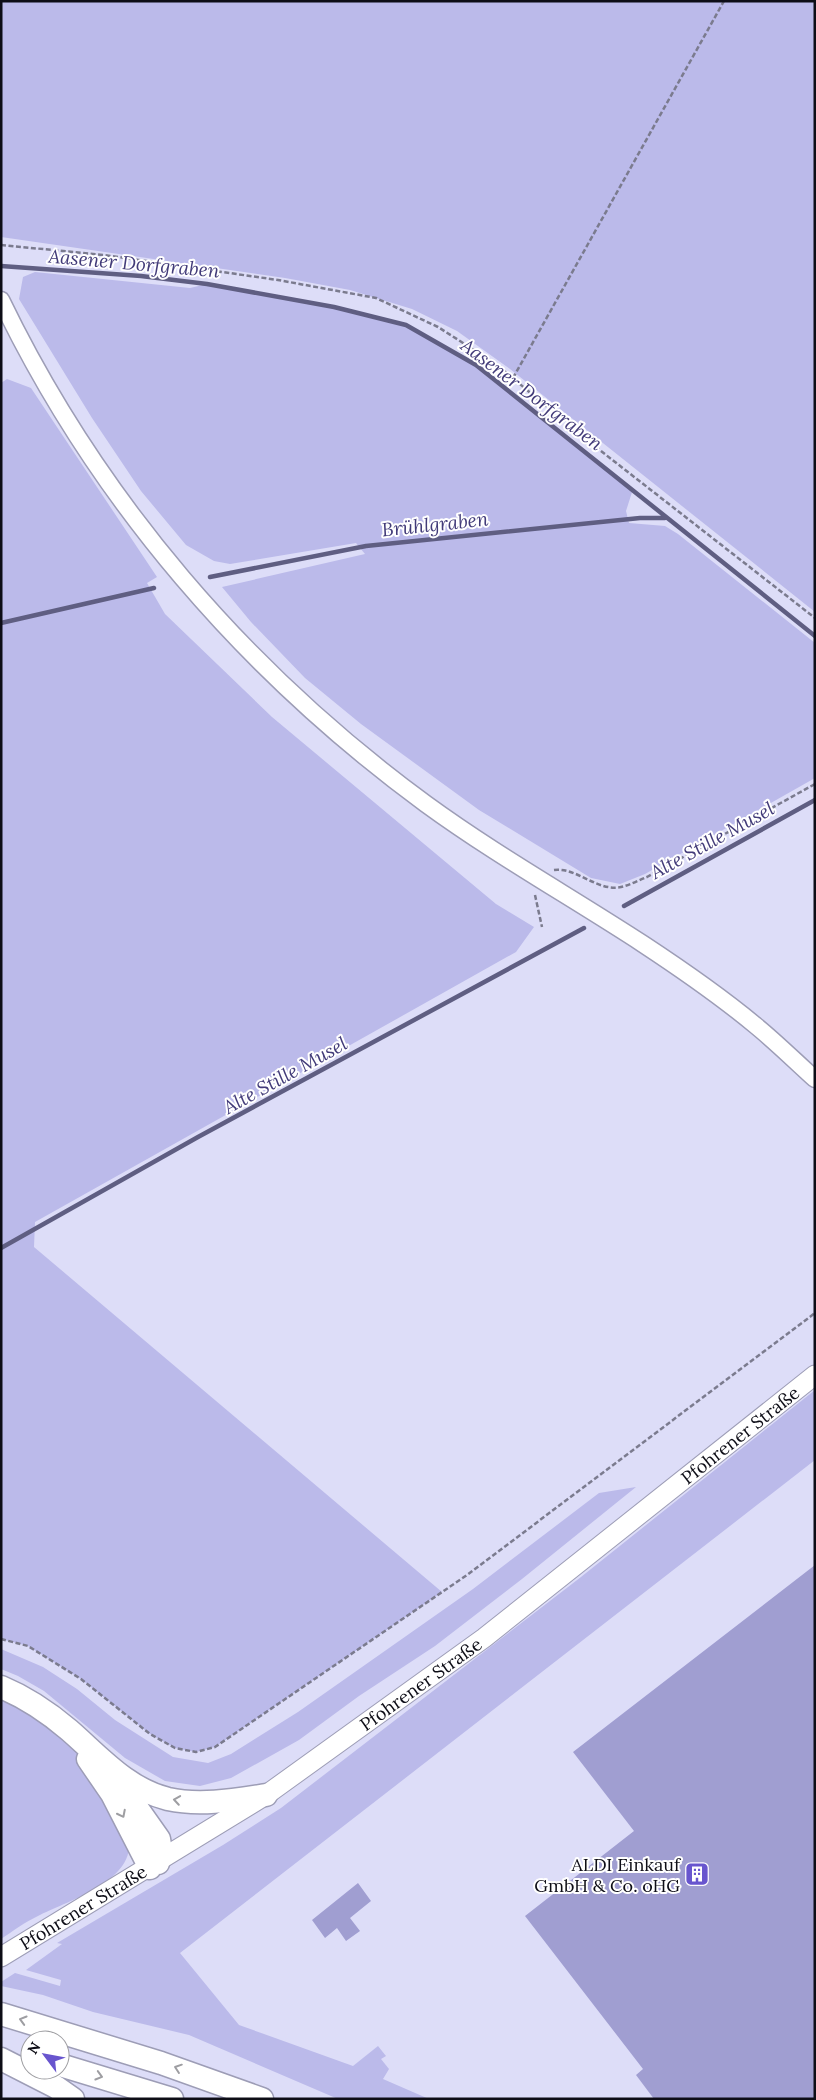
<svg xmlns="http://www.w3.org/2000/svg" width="816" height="2100" font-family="Lora,serif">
  <rect width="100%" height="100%" fill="#ddddf8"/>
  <!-- green -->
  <path fill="#bbbaea" d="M1 1H815V612L510 369 457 331 412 309 350 290 285 278 1 237Z
    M35 272 190 288 207 284 334 307 406 325 476 365 633 489 626 511 629 523 665 526 678 534 815 643V778L645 874 620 884 591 878 479 810 361 724 305 678 251 622 222 587 365 554 356 543 230 564 214 561 186 545 141 491 92 418 19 299 23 277Z
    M7 379 31 388 157 577 147 583 165 614 272 717 496 904 534 927 516 952 35 1222 34 1247 442 1592 215 1747 196 1752 175 1748 150 1734 81 1679 28 1646 1 1639V383Z
    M815 1390V1460L180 1953 239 2025 353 2066 378 2046 386 2056 381 2059 389 2069 383 2079 429 2099H338L189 2035 93 2012 43 1995 1 1986V1982L15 1973 60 1986 61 1980 26 1970 62 1944 57 1943 223 1845 281 1808 581 1577Z
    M636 1487 522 1579 435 1646 359 1696 299 1740 231 1778 200 1786 165 1781 125 1758 44 1691 18 1676 1 1669V1649L43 1667 77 1689 115 1720 173 1757 208 1763 231 1754 298 1712 473 1589 599 1493Z
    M1 1698 52 1726 82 1757 129 1846C129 1883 65 1902 38 1916 25 1922 13 1931 1 1939Z"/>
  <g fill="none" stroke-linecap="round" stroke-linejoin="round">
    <!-- stream -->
    <path stroke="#5f5e82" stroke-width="4.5" d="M1 266 141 276 207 284 334 307 406 325 476 365 815 636
      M210 577 366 546 640 518H665
      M1 623 154 588
      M624 906 815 800
      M1 1248 198 1137 584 928"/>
  </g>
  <!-- building -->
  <path fill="#a09ed1" d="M815 1565V2099H654L636 2075 643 2069 525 1916 634 1831 573 1752Z
    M358 1883 371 1901 350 1918 360 1931 346 1941 337 1928 325 1938 312 1920Z"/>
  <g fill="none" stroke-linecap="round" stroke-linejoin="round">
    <!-- tertiary casing -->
    <g stroke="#9d9db6" stroke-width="19">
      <path id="tertiary" d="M1 300C98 501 246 672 426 804 496 855 571 897 643 944 681 969 720 996 755 1025 776 1042 795 1061 815 1079"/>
    </g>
    <!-- secondary casing -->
    <g stroke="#9d9db6" stroke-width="21">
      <g id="secondary">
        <path id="s1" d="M1 1957 266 1795 484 1638 815 1375"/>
      </g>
    </g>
    <!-- trunk casing -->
    <g stroke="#9d9db6" stroke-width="25">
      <path id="trunk" d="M1 1687C25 1697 49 1713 69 1730 99 1756 127 1789 168 1799 200 1806 234 1800 266 1795
        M88 1759 112 1794 150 1868
        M116 1778 159 1839 161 1851 158 1863
        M1 2014 161 2063 262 2099
        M1 2059 56 2087 73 2099
        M60 2065 172 2099"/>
    </g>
    <!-- path -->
    <path stroke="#7b7b8e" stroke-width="2.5" stroke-dasharray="5 2.5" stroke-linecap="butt" d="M1 245 104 255 278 280 376 298 438 327 496 364 583 437 815 618
      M513 378 724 1
      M554 870C577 867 597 892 621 887 630 885 639 880 647 877L815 784
      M535 895 542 927
      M1 1639 28 1646 81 1679 150 1734 175 1748 196 1752 215 1747 467 1575 815 1313"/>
    <!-- tertiary -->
    <use href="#tertiary" stroke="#fff" stroke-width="16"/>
    <!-- secondary -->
    <use href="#secondary" stroke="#fff" stroke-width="19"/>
    <!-- trunk -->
    <use href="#trunk" stroke="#fff" stroke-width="22"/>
  </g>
  <!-- one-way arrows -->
  <defs><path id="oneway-chevron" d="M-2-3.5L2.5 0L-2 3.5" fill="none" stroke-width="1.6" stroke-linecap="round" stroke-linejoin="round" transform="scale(1.25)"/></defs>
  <g stroke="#9e9ea2">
    <use href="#oneway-chevron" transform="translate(177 1800) rotate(-171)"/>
    <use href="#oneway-chevron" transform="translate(122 1814) rotate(63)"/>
    <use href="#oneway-chevron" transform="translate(23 2020) rotate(-164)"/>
    <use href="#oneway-chevron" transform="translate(178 2068) rotate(-161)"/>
    <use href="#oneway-chevron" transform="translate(99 2076) rotate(16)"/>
  </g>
  <!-- icons -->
  <defs>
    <g id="building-square" transform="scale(1.25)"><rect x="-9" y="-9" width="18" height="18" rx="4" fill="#6855ce" stroke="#fff"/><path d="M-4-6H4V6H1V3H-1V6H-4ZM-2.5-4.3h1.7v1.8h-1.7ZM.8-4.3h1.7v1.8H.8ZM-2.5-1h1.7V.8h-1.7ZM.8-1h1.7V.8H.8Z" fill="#fff"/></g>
  </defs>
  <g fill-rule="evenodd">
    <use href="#building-square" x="697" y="1874"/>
  </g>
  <g text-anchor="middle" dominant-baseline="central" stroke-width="4" stroke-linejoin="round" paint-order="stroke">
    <!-- street labels -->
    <g font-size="18" fill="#0d0d16" stroke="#fff">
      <text stroke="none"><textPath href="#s1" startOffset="906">Pfohrener Straße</textPath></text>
      <text stroke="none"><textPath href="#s1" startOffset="501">Pfohrener Straße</textPath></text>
      <text stroke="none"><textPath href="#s1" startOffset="96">Pfohrener Straße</textPath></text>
    </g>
    <!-- poi labels -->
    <g font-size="18" fill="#0d0d16" stroke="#fff" text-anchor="end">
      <text x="680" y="1864">ALDI Einkauf<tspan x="680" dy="21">GmbH &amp; Co. oHG</tspan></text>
    </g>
    <!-- water labels -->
    <g font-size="19" font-style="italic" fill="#423b79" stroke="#fff">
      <text transform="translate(134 263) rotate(5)">Aasener Dorfgraben</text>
      <text transform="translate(532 394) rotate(37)">Aasener Dorfgraben</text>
      <text transform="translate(435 524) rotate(-6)">Brühlgraben</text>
      <text transform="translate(712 840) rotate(-29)">Alte Stille Musel</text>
      <text transform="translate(285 1075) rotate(-29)">Alte Stille Musel</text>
    </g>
  </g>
  <!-- border -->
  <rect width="816" height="2100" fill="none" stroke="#0d0d16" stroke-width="5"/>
  <!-- north arrow -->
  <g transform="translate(45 2055) rotate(302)"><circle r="24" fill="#ffffff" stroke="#9e9ea2"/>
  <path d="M0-4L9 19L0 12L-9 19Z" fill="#6855ce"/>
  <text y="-8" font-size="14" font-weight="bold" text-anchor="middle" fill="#0d0d16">N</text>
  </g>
</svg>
